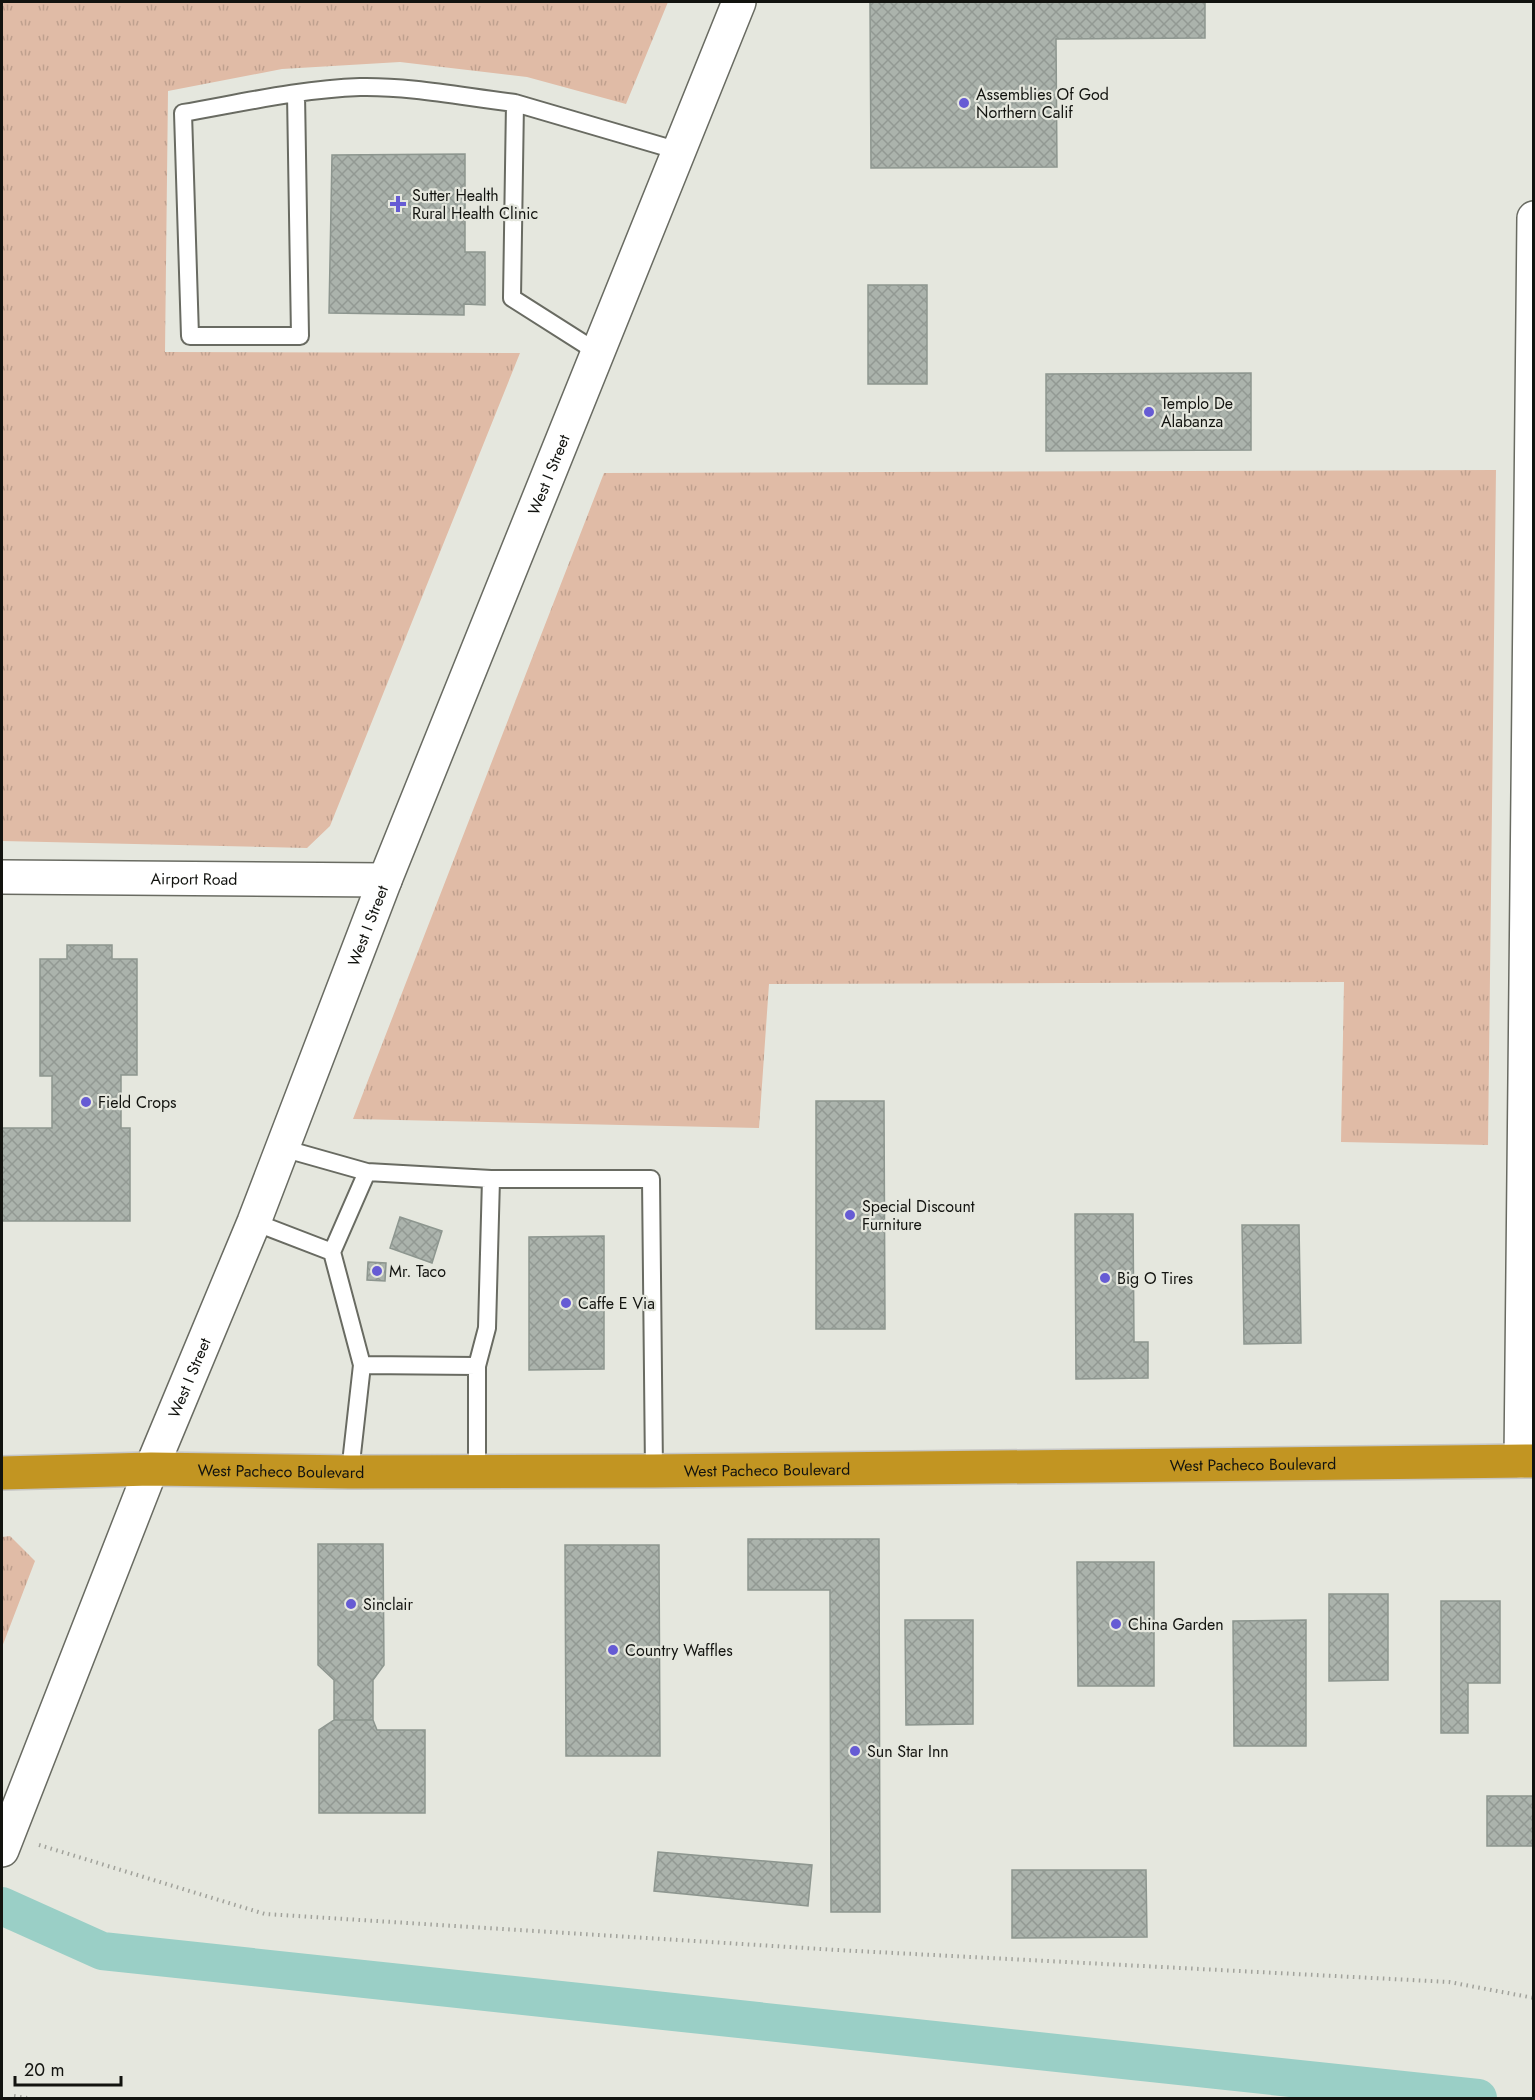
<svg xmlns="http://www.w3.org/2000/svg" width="1535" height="2100" font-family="Jost,sans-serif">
  <defs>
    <pattern id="grass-tufts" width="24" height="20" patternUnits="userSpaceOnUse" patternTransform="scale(1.5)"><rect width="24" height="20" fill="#e0bba6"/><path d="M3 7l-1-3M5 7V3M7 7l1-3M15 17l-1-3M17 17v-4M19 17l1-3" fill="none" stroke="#bfa08e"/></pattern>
    <pattern id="building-cross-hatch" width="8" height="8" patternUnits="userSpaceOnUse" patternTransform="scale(1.5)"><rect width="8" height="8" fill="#abb3ac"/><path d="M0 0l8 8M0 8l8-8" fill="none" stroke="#929993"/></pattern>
  </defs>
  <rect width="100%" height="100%" fill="#e5e7de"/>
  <!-- grass -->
  <path fill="url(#grass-tufts)" d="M2 2H668L626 104 527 77 400 62 282 69 168 91 165 352 520 353 330 826 307 848 2 841Z
    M1496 470 1488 1145 1341 1142 1344 982 769 984 759 1128 353 1119 604 473Z
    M10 1536 35 1561 2 1647V1537Z"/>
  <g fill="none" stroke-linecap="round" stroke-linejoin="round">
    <!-- canal -->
    <path stroke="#9acfc6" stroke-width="38" d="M2 1906 102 1951 1478 2098"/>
  </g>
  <!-- building -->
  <path fill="url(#building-cross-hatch)" stroke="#8d968f" stroke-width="1.5" d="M870 2H1205V38L1056 39 1057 167 871 168Z
    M465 154V252H485V305L464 304V315L329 313 332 155Z
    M868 285H927V384H868Z
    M868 285H927V384H868Z
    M1251 373V450L1046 451V374Z
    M67 945H112V959H137V1075H121V1128H130V1221H2V1128H52V1076H40V959H67Z
    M816 1101H884L885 1329H816Z
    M1075 1214H1133L1134 1342H1148V1378L1076 1379Z
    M400 1217 442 1231 432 1263 390 1248Z
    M1242 1225H1299L1301 1343 1244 1344Z
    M604 1236V1369L529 1370V1237Z
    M368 1262 386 1263 385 1281 367 1280Z
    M748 1539H879L880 1912H831L830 1590H748Z
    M318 1544H383L384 1665 373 1680V1720H334V1680L318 1665Z
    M565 1545H659L660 1756H566Z
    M1077 1562H1154V1686H1078Z
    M1329 1594H1388V1680L1329 1681Z
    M1441 1601H1500V1683H1468V1733H1441Z
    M905 1620H973V1724L906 1725Z
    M1306 1620V1746H1234L1233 1621Z
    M334 1720H373L377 1730H425V1813H319V1730Z
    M1487 1796H1534V1846H1487Z
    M658 1852 812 1865 808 1906 654 1891Z
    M1012 1870H1146L1147 1937 1012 1938Z"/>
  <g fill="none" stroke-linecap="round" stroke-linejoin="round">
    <!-- lane casing -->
    <g stroke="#696b62" stroke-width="20">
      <path id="lane" d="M296 94 300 336H190L183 113C241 103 301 89 360 87 411 86 464 97 515 103
        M597 352 512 298 515 103 679 151
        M282 1148 367 1172 491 1179 487 1328 477 1366V1472
        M491 1179H651L654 1471
        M254 1222 332 1252 362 1365 350 1472
        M332 1252 367 1172
        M362 1365 477 1366"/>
    </g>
    <!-- street casing -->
    <g stroke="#696b62" stroke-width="36">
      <g id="street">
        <path id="s1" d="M2 877 385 880"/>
        <path d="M1521 1461 1534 218"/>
      </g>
    </g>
    <!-- secondary casing -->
    <g stroke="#696b62" stroke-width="36">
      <g id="secondary">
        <path id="s2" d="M2 1850 151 1469 254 1222 385 880 739 2"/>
      </g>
    </g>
    <!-- highway casing -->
    <g stroke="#c6c6c5" stroke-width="36">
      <g id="highway">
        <path id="s3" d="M2 1473 151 1469 350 1472 654 1471 1534 1461"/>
      </g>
    </g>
    <!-- path -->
    <path stroke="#a1a29b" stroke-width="4" stroke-dasharray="1.5 4.5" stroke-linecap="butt" d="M39 1845 265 1914 837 1950 1449 1982 1534 1998
      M14 2096 27 2098"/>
    <!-- lane -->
    <use href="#lane" stroke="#fff" stroke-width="16"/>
    <!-- street -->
    <use href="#street" stroke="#fff" stroke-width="33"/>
    <!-- secondary -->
    <use href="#secondary" stroke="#fff" stroke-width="33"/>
    <!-- highway -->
    <use href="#highway" stroke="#c29522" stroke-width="33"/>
  </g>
  <!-- markers -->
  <g fill="#665bd4" stroke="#e5e7de" stroke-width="2">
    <circle cx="964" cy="103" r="6"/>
    <path d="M395 195h6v6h6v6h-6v6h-6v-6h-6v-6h6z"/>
    <circle cx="1149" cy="412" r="6"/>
    <circle cx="86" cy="1102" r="6"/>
    <circle cx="850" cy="1215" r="6"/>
    <circle cx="377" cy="1271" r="6"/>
    <circle cx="1105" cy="1278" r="6"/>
    <circle cx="566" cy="1303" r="6"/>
    <circle cx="351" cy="1604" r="6"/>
    <circle cx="1116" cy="1624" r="6"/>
    <circle cx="613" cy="1650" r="6"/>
    <circle cx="855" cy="1751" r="6"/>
  </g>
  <g text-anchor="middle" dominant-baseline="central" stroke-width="4.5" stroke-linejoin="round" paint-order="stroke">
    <!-- poi labels -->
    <g font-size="16" fill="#12130f" stroke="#e5e7de" text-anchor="start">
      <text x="976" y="94">Assemblies Of God<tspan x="976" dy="18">Northern Calif</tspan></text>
      <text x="412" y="195">Sutter Health<tspan x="412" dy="18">Rural Health Clinic</tspan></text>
      <text x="1161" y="403">Templo De<tspan x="1161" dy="18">Alabanza</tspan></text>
      <text x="98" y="1102">Field Crops</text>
      <text x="862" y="1206">Special Discount<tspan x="862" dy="18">Furniture</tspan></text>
      <text x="389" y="1271">Mr. Taco</text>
      <text x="1117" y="1278">Big O Tires</text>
      <text x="578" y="1303">Caffe E Via</text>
      <text x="363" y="1604">Sinclair</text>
      <text x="1128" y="1624">China Garden</text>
      <text x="625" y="1650">Country Waffles</text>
      <text x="867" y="1751">Sun Star Inn</text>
    </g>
    <!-- street labels -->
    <g font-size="16" fill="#12130f" stroke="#e5e7de">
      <text stroke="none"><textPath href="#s2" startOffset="1480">West I Street</textPath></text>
      <text stroke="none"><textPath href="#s1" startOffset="192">Airport Road</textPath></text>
      <text stroke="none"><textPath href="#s2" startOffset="994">West I Street</textPath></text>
      <text stroke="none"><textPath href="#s2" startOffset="508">West I Street</textPath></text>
      <text stroke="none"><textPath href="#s3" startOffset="1251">West Pacheco Boulevard</textPath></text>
      <text stroke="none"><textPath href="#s3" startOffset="765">West Pacheco Boulevard</textPath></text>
      <text stroke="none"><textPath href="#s3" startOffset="279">West Pacheco Boulevard</textPath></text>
    </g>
  </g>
  <!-- border -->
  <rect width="1535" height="2100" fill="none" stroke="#12130f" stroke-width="6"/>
  <!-- scale -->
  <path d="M15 2076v9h106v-9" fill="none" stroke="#12130f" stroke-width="3"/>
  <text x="24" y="2076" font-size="18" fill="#12130f" stroke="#e5e7de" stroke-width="4.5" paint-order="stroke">20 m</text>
</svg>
